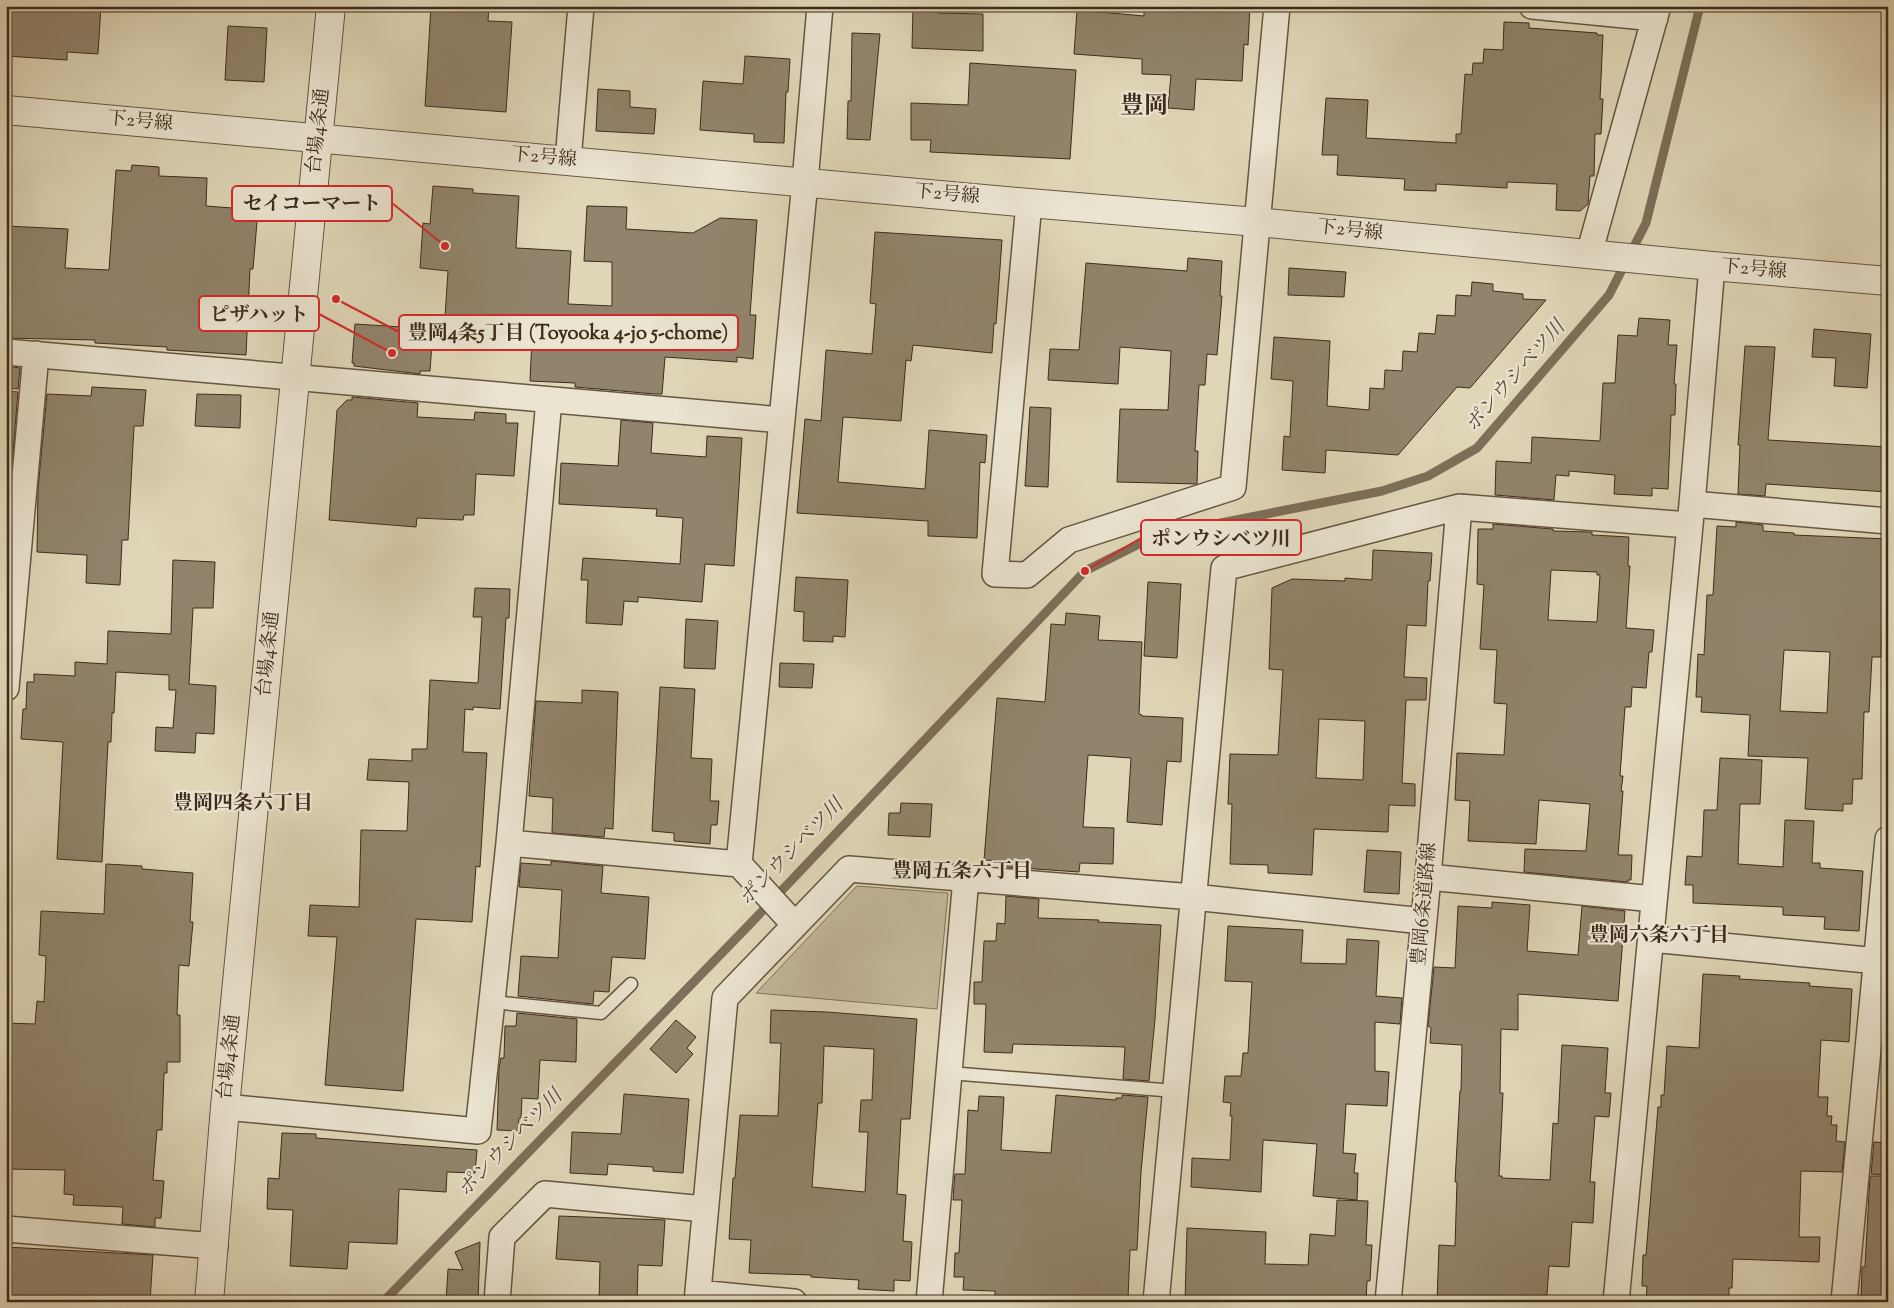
<svg xmlns="http://www.w3.org/2000/svg" width="1894" height="1308" font-family="'Sorts Mill Goudy','Noto Serif JP',serif">
  <rect width="100%" height="100%" fill="#dfd6b7"/>
  <filter id="stains"><feTurbulence type="fractalNoise" baseFrequency=".004" numOctaves="4"/><feColorMatrix values="0 0 0 0 .2 0 0 0 0 .09 0 0 0 0 .02 0 0 0 .5 -.17"/></filter>
  <radialGradient id="worn" r=".72"><stop offset=".6" stop-color="#630" stop-opacity="0"/><stop offset="1" stop-color="#630" stop-opacity=".3"/></radialGradient>
  <!-- green -->
  <path fill="#c3b99c" stroke="#80725c" d="M857 886 948 893 937 1009 756 993Z"/>
  <g fill="none" stroke-linecap="round" stroke-linejoin="round">
    <!-- stream -->
    <path stroke="#7d6f59" stroke-width="9" d="M383 1302 749 925 1085 571 1155 536 1382 491 1428 476 1477 448 1609 295 1646 223 1700 6"/>
  </g>
  <!-- building -->
  <path fill="#91846c" stroke="#3d2b1b" fill-rule="evenodd" d="M6 6H101L98 54 67 52V60L6 56Z
    M431 6H489L488 21 512 22 506 112 425 106Z
    M913 6H939L938 13 983 14V51L912 48Z
    M1165 6H1250L1248 45 1244 44 1242 81 1196 79 1194 110 1168 108 1171 75 1142 74V59L1074 54 1077 10 1144 16V10L1164 11Z
    M1504 22 1529 23V28L1597 33V35H1603L1600 99H1603L1601 134H1595L1594 176H1590L1588 204 1580 211 1556 210 1557 184 1507 182V188L1436 184V191L1404 190 1405 179 1337 175 1338 155H1322L1326 98 1368 100 1366 138 1456 143V134H1461L1465 74 1472 75 1473 63H1483L1484 49 1503 50Z
    M228 26 267 28 264 82 225 80Z
    M852 33 880 34 870 140 847 139 848 101H851Z
    M745 56 790 59 788 92H786L784 143 754 142V134L700 130 703 81 743 84Z
    M970 63 1076 70 1070 159 930 152 931 140H911V103L968 105Z
    M598 89 630 91V107L656 109 654 134 596 131Z
    M132 165 159 167V176L207 178 206 206 258 210 253 269H250L246 355 167 350V347L95 343V340L6 338V226L68 229 65 268 109 270 116 170 131 171Z
    M433 186 473 189V193L519 196 516 248 571 251 568 304 612 306V262L584 261 587 206 627 207 626 229 693 233 720 218 757 220 750 315H756L753 359 737 357V362L665 357 662 394H655L575 387V383L530 381 532 338 475 334 474 348 443 347 448 271 420 268 423 223 430 224Z
    M875 232 1002 240 996 324 994 323 992 353 913 345 911 361 906 360 901 421 843 417 838 482 925 489 929 430 987 435 985 463 980 462 977 538 928 536V521L797 513 805 419 821 421 826 350 872 354 876 304 870 303Z
    M1188 258 1222 261 1220 296H1222L1217 355 1207 354 1205 385H1199L1195 451H1198L1197 484 1117 482 1120 409 1168 410 1171 351 1120 347 1118 384 1048 380 1050 349 1079 350 1086 263 1187 271Z
    M1289 268 1346 272 1344 297 1288 295Z
    M1472 282 1493 284V291L1523 294V299L1546 300 1470 388 1457 387 1398 455 1326 450 1325 473 1282 470 1284 436 1290 437 1293 381 1271 379 1274 337 1330 341 1327 406 1369 410 1370 388 1384 389 1385 370 1402 371 1403 351 1417 352 1419 333 1435 334 1437 315 1455 316 1456 295 1471 296Z
    M1639 318 1670 320 1668 345H1677L1674 384H1676L1675 415H1671L1668 489 1652 488V496L1614 494 1615 475 1569 471V476L1556 475 1554 500 1495 495 1496 461 1531 463 1532 437 1600 441 1603 383H1615L1618 335 1637 336Z
    M355 324 433 329 430 371H420V374L354 366V363H352Z
    M1814 329 1871 334 1867 388 1834 386 1836 358 1812 357Z
    M1745 346 1775 347 1768 440 1888 447V492L1766 484 1765 496 1738 494 1740 445H1738Z
    M6 366 20 368 18 389 6 388Z
    M92 387 146 390 143 426H134L128 540H122L120 585 86 583 87 555 37 552 38 489 47 394 91 396Z
    M6 391 18 392 10 488 6 487Z
    M197 394 241 395 240 428 195 426Z
    M352 397 418 403 417 417 474 420 475 412 506 414V423H518L514 476 476 474 474 515H464L463 520 417 518 416 527 329 520 337 410 347 400H352Z
    M1030 407 1051 408 1048 487 1025 486Z
    M621 420 653 423 651 453 706 457 707 436 742 438 734 566 705 564 702 602 638 597V602L624 601 622 625 586 623 588 580H581L583 558 680 564 683 518 656 516 657 509 559 504 561 463 618 466Z
    M1736 522 1763 525V531L1794 533V535L1888 539 1887 584H1884L1881 657H1872L1869 712H1864L1862 779H1853L1852 804H1843V811L1805 809 1808 758 1748 756 1750 715 1701 712 1702 697H1696L1698 654 1704 655 1707 595H1713L1717 526 1736 527ZM1784 650 1830 652 1827 713 1780 711Z
    M1493 524 1553 529V531L1592 532V535L1629 537 1628 566H1630L1626 628 1654 630 1652 652H1649L1646 688 1632 687 1631 707H1625L1620 776H1623L1621 791H1623L1618 855H1632L1631 880H1628V882L1524 872 1525 849 1586 851 1590 804 1539 800 1536 844 1468 841 1470 801 1455 800 1457 753 1504 755 1507 704 1494 703 1497 650 1480 649 1484 585 1477 584 1478 529H1493ZM1551 570 1597 572V575H1600L1597 622 1548 620Z
    M1373 550 1432 553 1430 581H1428L1426 626 1407 625 1404 677 1427 678 1426 700H1406L1402 783 1415 784V806L1389 805 1388 832 1314 829 1312 875 1268 873V865L1230 864 1232 804H1228L1230 754 1278 755 1283 670 1269 669 1272 588 1292 579 1345 581V578L1372 580ZM1319 719 1365 721 1363 780 1316 778Z
    M173 560 215 562 213 608H193L189 684 216 686 214 734 196 733 195 753 155 751 156 727 173 728 176 690H169V675L116 672 114 713H112L111 742H108L102 862 57 859 63 742 21 739 23 709H26L27 682H34V674L75 676V662L107 664 108 631 171 634Z
    M796 577 848 580 845 637 833 636V642L803 641 804 612 794 611Z
    M1148 582 1181 584 1177 658 1144 656Z
    M475 588 510 589 509 618H506L500 709 473 707V710L465 709 463 752 487 753 480 867 476 866 472 922 416 919 403 1091 325 1085 337 937 308 936 310 905 359 907 361 830 407 831 409 782 367 780 369 759 412 761V749H427L430 680 478 683 482 617H473Z
    M1066 613 1100 616 1098 640 1142 642 1139 714 1142 715V716L1183 718 1181 762 1167 761 1162 825 1127 822 1131 758 1088 755 1083 827 1114 828 1113 864 1080 863 1079 872 1007 867 1008 861 984 860 997 698 1045 702 1051 624 1065 625Z
    M686 619 718 621 715 669 684 668Z
    M780 663 814 664 812 688 779 687Z
    M660 687 695 689 691 758 712 759 710 801H719L717 825H711L710 844 674 841V833L652 831Z
    M582 690 618 692 613 829 605 828 604 837 552 833 553 798 529 796 536 701 582 703Z
    M1720 758 1762 760 1760 804H1740L1738 864 1783 867 1785 820 1814 821 1812 863H1820V868L1863 871 1859 931 1824 929 1825 917 1783 915V907L1693 903V885H1685L1687 856 1702 857 1704 810H1717Z
    M901 803 932 804 930 837 888 835 889 813H900Z
    M1367 850 1401 852 1399 894 1364 892Z
    M551 861 603 866 601 893 649 897 645 959 612 957 609 992 594 991 593 1004 518 996 521 956 558 958 562 890 519 887 521 863 551 865Z
    M106 864 142 866V869L193 873 190 922H193L189 966 179 965 177 1015H180V1062H167V1073H164L162 1130H157L153 1180 164 1181 161 1218H155V1227L122 1224 123 1207 73 1205 74 1195 64 1194 65 1170 6 1169V1023L35 1024 37 1001 44 1002 46 956 39 955 41 911 104 914Z
    M1006 896 1039 899 1038 918 1099 920 1098 922 1161 925 1155 1019 1149 1081 1123 1079 1125 1047 1013 1044 1012 1053 984 1052 986 1004H974V982H982L984 941H996L997 923 1005 924Z
    M1492 902 1530 905 1527 951 1578 955 1582 906 1625 911 1618 1001 1518 994V1030L1501 1029 1500 1093H1503L1499 1176H1502V1178L1550 1180 1553 1123 1558 1124 1562 1045 1608 1048 1605 1093H1611L1609 1117 1595 1116 1590 1182H1595L1593 1223 1572 1222 1569 1267 1549 1266 1547 1295H1543L1542 1302H1437L1439 1245 1455 1246 1457 1182H1455L1460 1091H1461L1462 1045 1430 1043 1431 1028 1428 1026 1434 967 1455 968 1458 906 1492 908Z
    M1228 926 1303 930 1301 963 1346 964 1347 939 1379 941 1376 996 1402 998 1400 1024 1375 1022V1071L1389 1072 1387 1106 1346 1104 1343 1153 1356 1154 1354 1173H1358L1357 1200 1313 1196 1317 1144 1263 1140 1261 1192 1191 1187 1192 1158 1230 1160 1232 1116H1230L1231 1103 1223 1102 1225 1076H1241L1243 1053H1248L1252 982 1225 981Z
    M1703 974 1740 976 1739 979 1810 983 1809 986 1852 989 1849 1042 1821 1040 1818 1097H1828L1827 1116H1832L1831 1125H1837L1836 1141 1845 1142 1842 1172 1801 1171 1799 1237H1820L1819 1262 1733 1259 1732 1288H1729V1302H1646L1647 1286H1642L1643 1255H1646L1658 1107H1661V1095H1664L1667 1046 1699 1048Z
    M771 1010 827 1012 917 1019 910 1119H901L897 1194 906 1195 903 1241 912 1242 910 1281 894 1280V1291L858 1289 859 1280 811 1277V1275L749 1273 751 1240 729 1239 733 1178H735L740 1115 778 1116 781 1043H770ZM824 1046 874 1049 872 1100H861L859 1132H868L865 1192 812 1187 818 1103H822Z
    M517 1013 577 1019 576 1062 540 1060 538 1099 522 1098 521 1118H519L518 1131 497 1130 499 1068 501 1058H504L505 1026H516Z
    M676 1020 696 1037 687 1048 693 1054 676 1073 650 1049Z
    M624 1094 689 1099 683 1173 653 1171V1167L608 1164 607 1175 570 1173 572 1132 621 1134Z
    M1056 1095 1116 1100V1098H1122V1095L1148 1097 1141 1172 1137 1250H1130L1128 1299 1096 1297 1095 1302 995 1301V1291L963 1290 964 1277H954L955 1253H959L962 1200H953L954 1185 955 1174H965L968 1110 978 1111 979 1096 1004 1097 1001 1150 1051 1153Z
    M282 1133 316 1134V1138L477 1150 475 1173 447 1172 446 1192 399 1189 397 1244 349 1242 347 1269 290 1266 293 1210 267 1209 268 1178 279 1179Z
    M1874 1142 1888 1143V1175L1871 1174Z
    M1870 1176H1888V1231L1884 1302H1861L1862 1267H1865Z
    M1337 1200 1368 1201 1366 1245H1372L1370 1281H1367L1366 1302H1185L1187 1228 1266 1232 1265 1264 1308 1265 1310 1234 1335 1236Z
    M559 1216 665 1220 662 1266 638 1265 637 1302H599L600 1262 556 1259Z
    M480 1242 478 1302H446L448 1269 463 1270 455 1252Z
    M6 1247 153 1255 150 1302H6Z"/>
  <g fill="none" stroke-linecap="round" stroke-linejoin="round">
    <!-- service casing -->
    <g stroke="#665642" stroke-width="15">
      <path id="service" d="M492 1002 601 1013 631 984
        M949 1073 1175 1091"/>
    </g>
    <!-- minor casing -->
    <g stroke="#665642" stroke-width="28">
      <path id="minor" d="M1532 6 1655 18
        M568 160 581 6
        M1029 203 995 574 1027 575 1069 540 1233 487 1277 6
        M1589 254 1658 6
        M6 352 782 420
        M1692 504 1888 521
        M6 688 36 354
        M509 843 739 864 794 924
        M739 864 805 182 820 6
        M1428 877 1654 899
        M1651 939 1888 962
        M225 1107 478 1131 509 843 549 400
        M6 1229 215 1246
        M698 1293 794 1302
        M497 1302 502 1237 545 1194 705 1209
        M697 1302 725 998 849 869 1193 897 1423 921
        M929 1302 966 878
        M1156 1302 1224 568 1459 507 1689 525
        M1388 1302 1428 877 1459 507
        M1616 1302 1692 504 1712 266
        M1844 1302 1888 839"/>
    </g>
    <!-- tertiary casing -->
    <g stroke="#665642" stroke-width="30">
      <path id="tertiary" d="M6 110 1029 203 1257 222 1712 266 1888 281
        M209 1302 225 1107 331 6"/>
    </g>
    <!-- service -->
    <use href="#service" stroke="#eae4d0" stroke-width="12"/>
    <!-- minor -->
    <use href="#minor" stroke="#eae4d0" stroke-width="25"/>
    <!-- tertiary -->
    <use href="#tertiary" stroke="#eae4d0" stroke-width="28"/>
  </g>
  <g text-anchor="middle" dominant-baseline="central" stroke-width="4.5" stroke-linejoin="round" paint-order="stroke">
    <!-- street labels -->
    <g font-size="19" fill="#3d2b1b" stroke="#eae4d0">
      <text transform="translate(140 122) rotate(5)">下2号線</text>
      <text transform="translate(319 131) rotate(-84)">台場4条通</text>
      <text transform="translate(544 158) rotate(5)">下2号線</text>
      <text transform="translate(947 195) rotate(5)">下2号線</text>
      <text transform="translate(1350 231) rotate(6)">下2号線</text>
      <text transform="translate(1754 270) rotate(5)">下2号線</text>
      <text transform="translate(269 654) rotate(-84)">台場4条通</text>
      <text transform="translate(1425 904) rotate(-85)">豊岡6条道路線</text>
      <text transform="translate(230 1057) rotate(-84)">台場4条通</text>
    </g>
    <!-- water labels -->
    <g font-size="20" font-style="italic" fill="#584735" stroke="#eae4d0">
      <text transform="translate(1516 377) rotate(-49)">ポンウシベツ川</text>
      <text transform="translate(792 853) rotate(-46)">ポンウシベツ川</text>
      <text transform="translate(511 1144) rotate(-46)">ポンウシベツ川</text>
    </g>
    <!-- neighbourhood labels -->
    <g font-size="20" font-weight="bold" fill="#3d2b1b" stroke="#eae4d0">
      <text x="243" y="804">豊岡四条六丁目</text>
      <text x="962" y="872">豊岡五条六丁目</text>
      <text x="1659" y="936">豊岡六条六丁目</text>
    </g>
    <!-- district labels -->
    <g font-size="24" font-weight="bold" fill="#3d2b1b" stroke="#eae4d0">
      <text x="1144" y="107">豊岡</text>
    </g>
  </g>
  <!-- callouts -->
  <path fill="none" stroke="#d62828" stroke-width="2" d="M445 246L392 203M392 353L319 314M336 299L399 332M1085 571L1141 538"/>
  <g fill="#d62828" stroke="#eae4d0" stroke-width="2">
    <circle cx="445" cy="246" r="5"/>
    <circle cx="392" cy="353" r="5"/>
    <circle cx="336" cy="299" r="5"/>
    <circle cx="1085" cy="571" r="5"/>
  </g>
  <g fill="#eae4d0" stroke="#d62828" stroke-width="2">
    <rect x="232" y="186" width="160" height="35" rx="5"/>
    <rect x="199" y="296" width="120" height="35" rx="5"/>
    <rect x="399" y="315" width="339" height="35" rx="5"/>
    <rect x="1141" y="520" width="160" height="35" rx="5"/>
  </g>
  <g font-size="20" text-anchor="middle" font-weight="bold" fill="#3d2b1b">
    <text x="312" y="210">セイコーマート</text>
    <text x="259" y="321">ピザハット</text>
    <text x="568" y="339">豊岡4条5丁目 (Toyooka 4-jo 5-chome)</text>
    <text x="1221" y="545">ポンウシベツ川</text>
  </g>
  <!-- margin -->
  <rect width="1894" height="1308" fill="none" stroke="#dfd6b7" stroke-width="25"/>
  <rect x="8" y="8" width="1879" height="1293" fill="none" stroke="#3d2b1b" stroke-width="2.5"/>
  <rect x="12" y="12" width="1869" height="1283" fill="none" stroke="#3d2b1b"/>
  <rect width="100%" height="100%" filter="url(#stains)"/>
  <rect width="100%" height="100%" fill="url(#worn)"/>
</svg>
